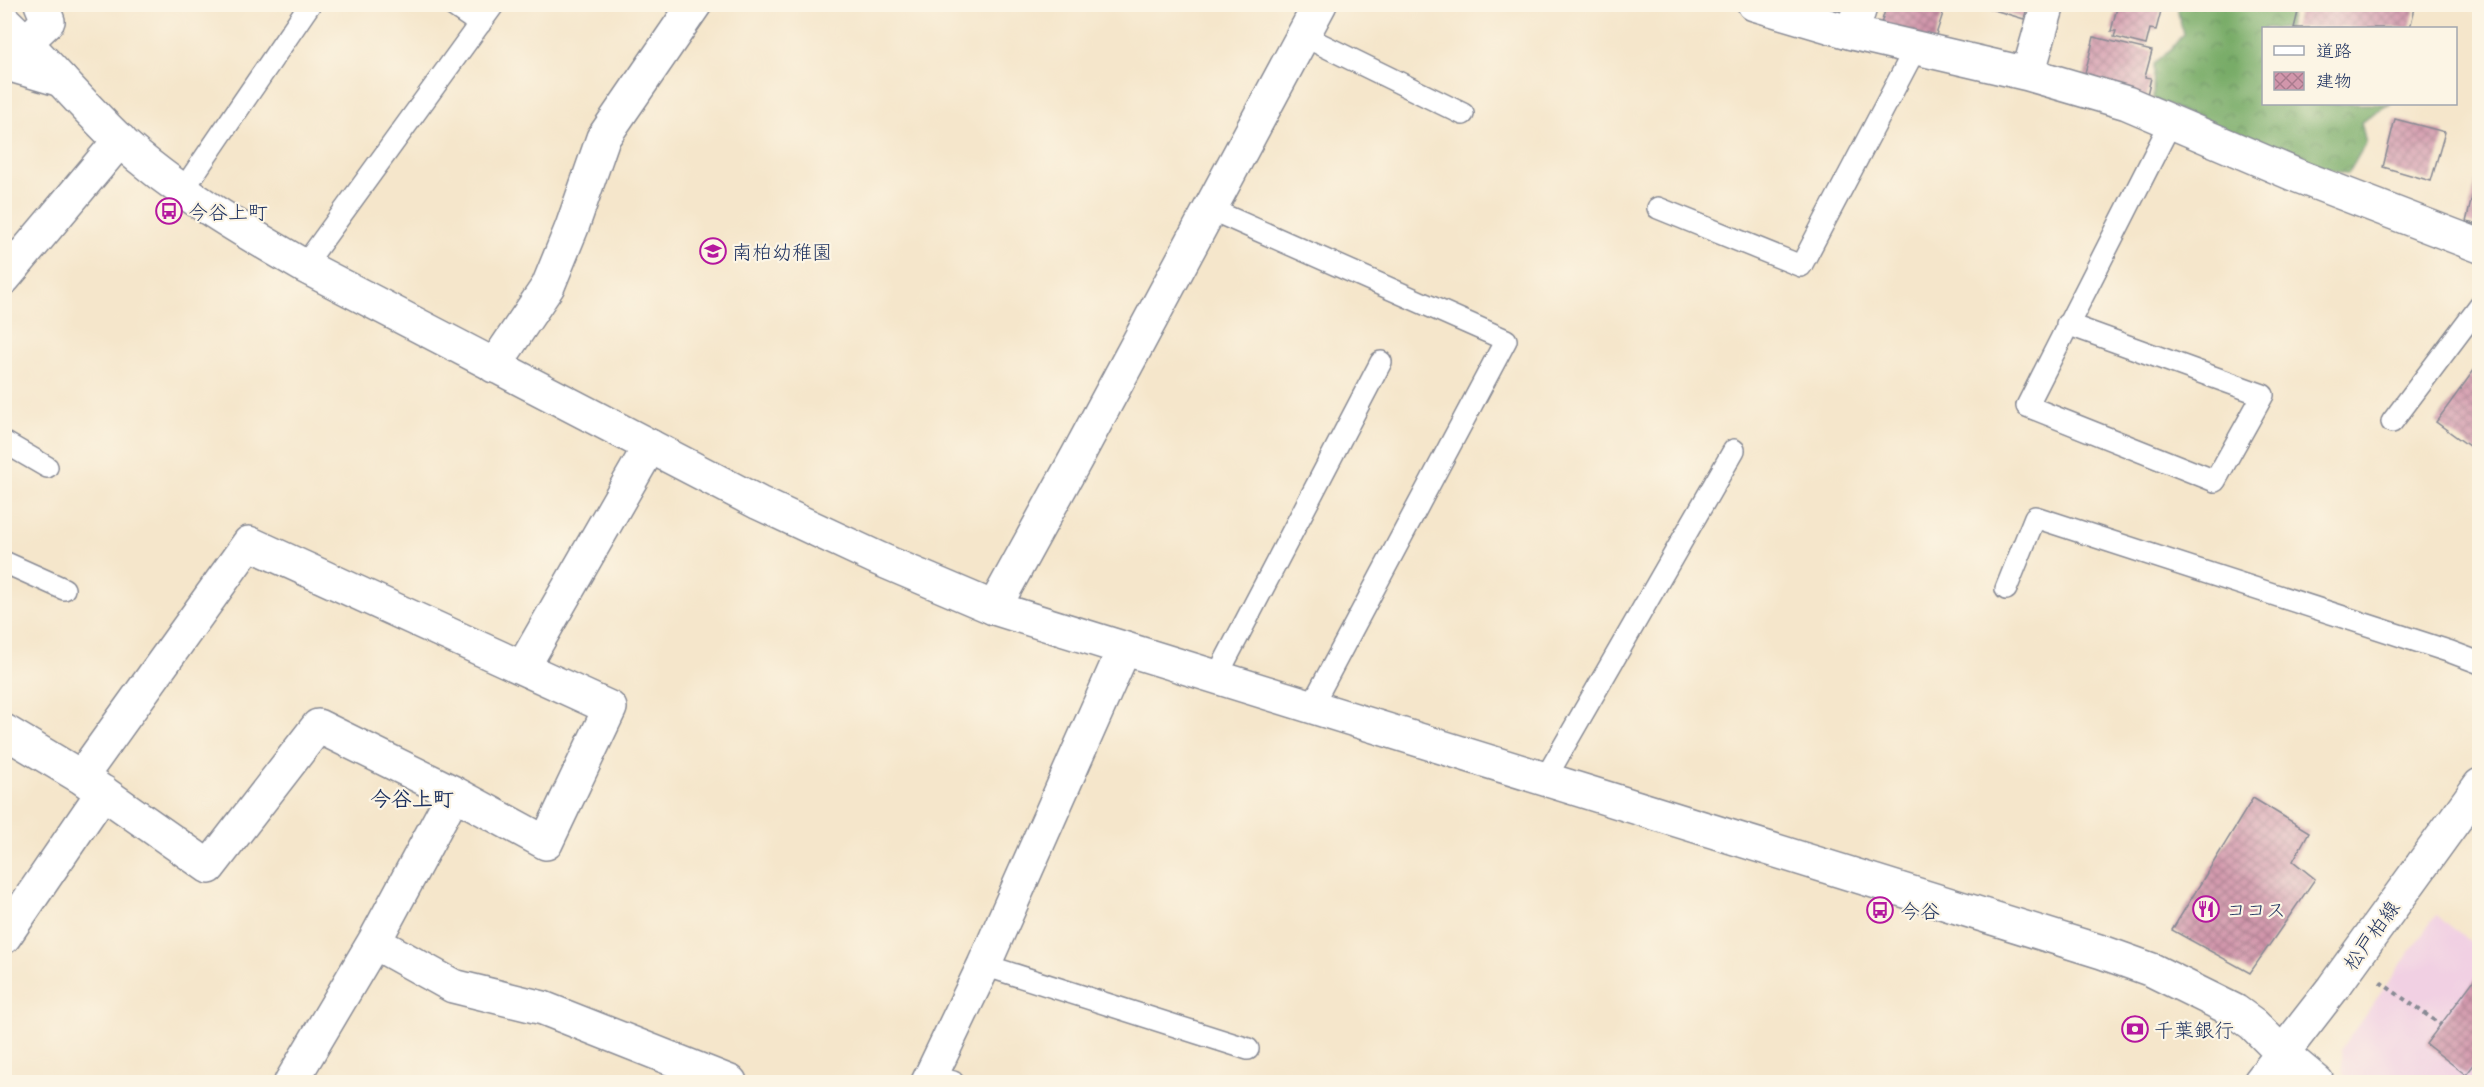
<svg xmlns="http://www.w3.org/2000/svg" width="2484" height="1087" font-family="'Patrick Hand','Klee One',sans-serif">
  <defs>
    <pattern id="forest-crowns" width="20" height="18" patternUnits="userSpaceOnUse" patternTransform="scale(1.5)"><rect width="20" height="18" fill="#78ac68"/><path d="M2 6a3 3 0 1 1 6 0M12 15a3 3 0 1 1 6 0" fill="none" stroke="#628c59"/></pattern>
    <pattern id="building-cross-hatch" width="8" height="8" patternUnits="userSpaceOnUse" patternTransform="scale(1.5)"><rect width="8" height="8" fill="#d196ab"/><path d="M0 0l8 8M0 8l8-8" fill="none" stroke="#a97b8e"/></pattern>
  </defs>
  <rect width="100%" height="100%" fill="#fcf5e5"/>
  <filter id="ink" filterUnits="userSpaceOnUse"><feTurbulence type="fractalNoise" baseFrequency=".0167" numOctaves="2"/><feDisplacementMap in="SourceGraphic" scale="12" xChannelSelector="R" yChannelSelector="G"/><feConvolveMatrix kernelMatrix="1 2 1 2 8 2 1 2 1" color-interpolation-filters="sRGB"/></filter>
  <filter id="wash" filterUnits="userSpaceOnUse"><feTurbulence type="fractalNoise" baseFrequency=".008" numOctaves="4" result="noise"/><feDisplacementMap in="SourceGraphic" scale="24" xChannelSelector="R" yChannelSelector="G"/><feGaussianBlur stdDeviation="1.35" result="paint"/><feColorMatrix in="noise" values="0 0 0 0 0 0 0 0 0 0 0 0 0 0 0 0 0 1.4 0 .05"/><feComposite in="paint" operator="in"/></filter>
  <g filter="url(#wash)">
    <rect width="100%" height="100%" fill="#f5e6cb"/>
    <!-- built -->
    <path fill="#f1d0e3" d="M2436 915 2479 948V1082H2354L2343 1074 2341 1049Z"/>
    <!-- forest -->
    <path fill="url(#forest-crowns)" stroke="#4a6e63" stroke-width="1.5" d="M2294 4 2288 28H2264V104H2390L2361 122 2366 143 2348 174 2299 162 2153 99 2154 64 2172 48 2183 34 2178 12 2179 5Z"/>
    <g id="blocks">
      <!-- building -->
      <path fill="url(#building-cross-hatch)" d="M1814 4H1851L1848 13 1835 10 1834 16 1813 10Z
        M1887 4H1946L1933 44 1880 27Z
        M1974 4H2028L2024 19Z
        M2118 4H2157L2155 9 2161 11 2156 30 2150 29 2146 45 2114 37 2116 31H2111Z
        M2300 4H2402L2415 8 2410 28H2294Z
        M2094 37 2152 51 2145 77 2151 78 2145 103 2083 81Z
        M2395 119 2445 132 2431 181 2383 167Z
        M2476 181 2480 182V225L2466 222Z
        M2480 362V454L2436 422Z
        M2253 798 2309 832 2293 861 2315 879 2250 973 2172 930Z
        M2480 972V1057L2466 1075 2426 1044Z"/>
    </g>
  </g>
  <g filter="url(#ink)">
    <use href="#blocks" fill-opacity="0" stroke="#888a94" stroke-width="1.5"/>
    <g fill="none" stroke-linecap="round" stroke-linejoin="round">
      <!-- lane casing -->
      <g stroke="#888a94" stroke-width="24">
        <path id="lane" d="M451 4 480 24
          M1304 36 1463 114
          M183 190 310 4
          M1658 208 1801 266 1915 49
          M1210 209 1506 340 1311 707
          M304 266 494 4
          M2067 324 2263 395 2215 481 2027 406 2171 122
          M2392 422 2480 305
          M4 442 47 467
          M4 562 64 589
          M2006 589 2035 517 2451 652 2480 663
          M1216 678 1381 362
          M1545 779 1734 450
          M984 965 1248 1049
          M931 1076 953 1082"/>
      </g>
      <!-- street casing -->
      <g stroke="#888a94" stroke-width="36">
        <path id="street" d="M1754 4 1852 33 2028 74 2127 103 2298 176 2480 246
          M1852 33 1861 4
          M26 42 48 21 41 4
          M4 63 61 80
          M2028 74 2048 4
          M4 278 120 140
          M494 366 548 286 572 227 603 138 695 4
          M994 608 1078 455 1320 4
          M523 667 650 446
          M4 731 81 777 209 867 318 726 454 793 546 843 610 708 249 543 81 777
          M4 937 103 792
          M374 942 453 986 543 1008 730 1082
          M291 1082 374 942 454 793
          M928 1082 984 965 1124 649"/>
      </g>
      <!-- secondary casing -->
      <g stroke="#888a94" stroke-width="36">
        <path id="secondary" d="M4 21C44 59 79 102 119 140 174 190 240 229 304 266L759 503 879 559 994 608 2102 952 2152 970 2235 1011 2253 1024 2282 1053 2317 1082
          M2260 1082 2333 988 2480 785"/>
      </g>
      <!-- path -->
      <path stroke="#888a94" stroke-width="4" stroke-dasharray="4.5 4.5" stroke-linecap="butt" d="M2380 982 2441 1025"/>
      <!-- lane -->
      <use href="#lane" stroke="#fff" stroke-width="21"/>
      <!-- street -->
      <use href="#street" stroke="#fff" stroke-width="33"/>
      <!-- secondary -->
      <use href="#secondary" stroke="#fff" stroke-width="33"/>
    </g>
  </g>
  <!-- icons -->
  <defs>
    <g id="bus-ring" transform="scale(1.35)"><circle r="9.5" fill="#fcf5e5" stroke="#b5179e" stroke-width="1.5"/><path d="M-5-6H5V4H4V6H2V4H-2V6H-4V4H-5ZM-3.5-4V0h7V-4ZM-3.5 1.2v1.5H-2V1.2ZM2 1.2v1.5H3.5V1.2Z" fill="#b5179e"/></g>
    <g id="school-ring" transform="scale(1.35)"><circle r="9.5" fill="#fcf5e5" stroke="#b5179e" stroke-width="1.5"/><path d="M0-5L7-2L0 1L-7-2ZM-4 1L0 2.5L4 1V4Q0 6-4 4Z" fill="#b5179e"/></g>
    <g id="restaurant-ring" transform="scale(1.35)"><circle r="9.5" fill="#fcf5e5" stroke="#b5179e" stroke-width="1.5"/><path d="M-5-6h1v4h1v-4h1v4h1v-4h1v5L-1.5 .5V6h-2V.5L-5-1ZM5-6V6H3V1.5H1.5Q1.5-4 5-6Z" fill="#b5179e"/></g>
    <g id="bank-ring" transform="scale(1.35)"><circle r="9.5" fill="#fcf5e5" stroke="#b5179e" stroke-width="1.5"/><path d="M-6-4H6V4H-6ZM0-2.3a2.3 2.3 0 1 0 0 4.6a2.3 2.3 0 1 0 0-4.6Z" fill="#b5179e"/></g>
  </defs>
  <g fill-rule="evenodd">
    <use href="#bus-ring" x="169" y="211"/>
    <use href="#school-ring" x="713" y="251"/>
    <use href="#restaurant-ring" x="2206" y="909"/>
    <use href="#bus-ring" x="1880" y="910"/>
    <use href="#bank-ring" x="2135" y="1029"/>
  </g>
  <g text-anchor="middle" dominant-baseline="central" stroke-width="4.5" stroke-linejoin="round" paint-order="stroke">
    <!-- poi labels -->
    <g font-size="20" fill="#1b2f5e" stroke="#fcf5e5" text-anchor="start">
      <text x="188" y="211">今谷上町</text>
      <text x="732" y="251">南柏幼稚園</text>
      <text x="2226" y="909">ココス</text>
      <text x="1900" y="910">今谷</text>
      <text x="2154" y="1029">千葉銀行</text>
    </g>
    <!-- street labels -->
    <g font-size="20" fill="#1b2f5e" stroke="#fcf5e5">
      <text transform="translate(2371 935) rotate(-54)">松戸柏線</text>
    </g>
    <!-- neighbourhood labels -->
    <g font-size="21" font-weight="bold" fill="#1b2f5e" stroke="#fcf5e5">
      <text x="412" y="798">今谷上町</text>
    </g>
  </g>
  <!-- margin -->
  <rect width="2484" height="1087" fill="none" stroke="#fcf5e5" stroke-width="24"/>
  <!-- legend -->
  <rect x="2262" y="27" width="195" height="78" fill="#fcf5e5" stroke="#a2a6af" stroke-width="1.5"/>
  <rect x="2274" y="46" width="30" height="9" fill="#ffffff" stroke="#a2a6af" stroke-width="1.5"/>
  <text x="2316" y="57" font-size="18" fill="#1b2f5e">道路</text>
  <rect x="2274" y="72" width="30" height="18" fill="url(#building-cross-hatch)" stroke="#a2a6af" stroke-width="1.5"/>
  <text x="2316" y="87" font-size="18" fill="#1b2f5e">建物</text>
</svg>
